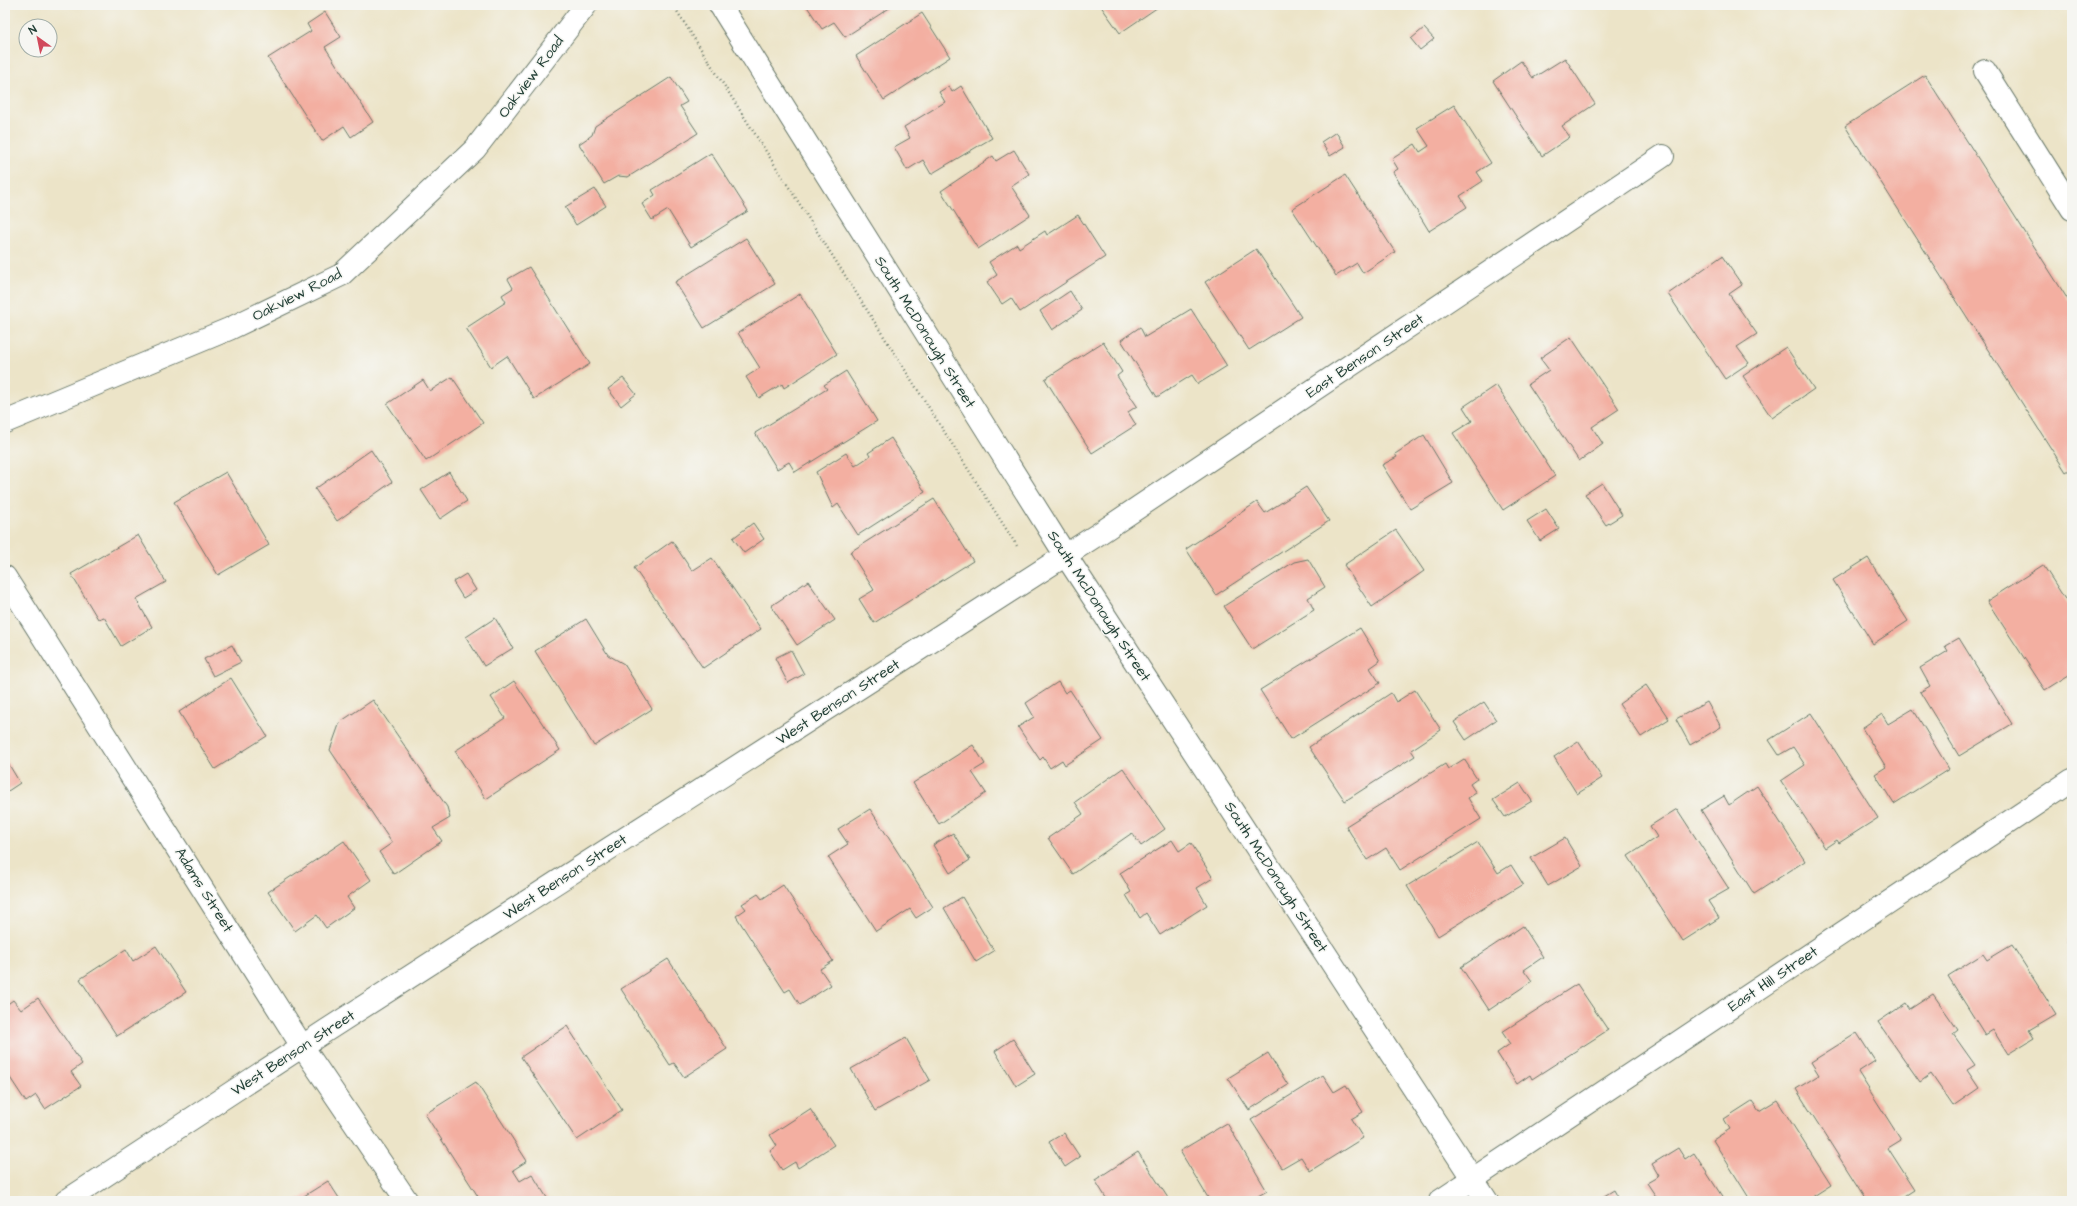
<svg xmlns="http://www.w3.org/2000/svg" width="2077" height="1206" font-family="'Architects Daughter',sans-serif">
  <rect width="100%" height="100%" fill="#f6f6f2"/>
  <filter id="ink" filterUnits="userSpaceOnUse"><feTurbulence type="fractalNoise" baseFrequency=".025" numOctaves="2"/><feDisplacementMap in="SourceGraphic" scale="8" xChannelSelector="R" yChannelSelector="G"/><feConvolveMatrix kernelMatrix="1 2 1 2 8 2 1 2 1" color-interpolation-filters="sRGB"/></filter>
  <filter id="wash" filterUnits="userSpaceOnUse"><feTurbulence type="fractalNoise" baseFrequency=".012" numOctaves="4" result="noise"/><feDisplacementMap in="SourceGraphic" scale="16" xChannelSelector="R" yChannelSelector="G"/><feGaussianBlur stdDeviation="0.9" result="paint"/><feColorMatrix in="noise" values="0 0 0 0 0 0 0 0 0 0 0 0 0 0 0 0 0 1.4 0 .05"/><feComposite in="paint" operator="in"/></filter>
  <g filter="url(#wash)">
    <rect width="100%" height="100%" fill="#ece4c8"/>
    <g id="blocks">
      <!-- building -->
      <path fill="#f3afa1" d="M806 5H894L845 37 834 22 822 29Z
        M1100 5H1161L1120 33Z
        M325 12 341 37 325 47 373 122 351 137 344 126 322 141 268 58 311 31 307 24Z
        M922 13 950 57 884 100 856 56Z
        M1424 28 1434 39 1420 50 1411 39Z
        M1565 58 1595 104 1562 126 1570 137 1542 156 1493 81 1521 61 1533 78Z
        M1925 75 2072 306V468L2066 472 1845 126Z
        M671 77 687 102 680 106 698 133 628 177 618 176 604 184 579 144 592 135 595 126Z
        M949 86 952 92 961 86 992 138 931 174 923 160 907 170 894 147 910 138 904 127 945 102 939 92Z
        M1454 105 1491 163 1477 172 1483 181 1460 196 1467 207 1429 231 1393 172 1398 169 1392 159 1415 144 1420 152 1429 146 1417 128Z
        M1336 132 1345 147 1330 156 1321 142Z
        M1014 150 1029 174 1011 186 1030 215 978 249 941 191 993 156 996 161Z
        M711 153 748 211 691 247 668 210 652 220 642 204 655 195 652 190Z
        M1345 175 1395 252 1363 273 1357 263 1336 276 1292 209Z
        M595 189 606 206 576 225 565 207Z
        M1078 215 1105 257 1020 312 1011 298 1002 304 987 282 997 275 989 262 1017 244 1019 248 1045 231 1047 235Z
        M746 238 775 284 704 328 675 282Z
        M1256 249 1301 317 1249 350 1205 282Z
        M1722 256 1742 285 1729 294 1757 334 1737 347 1749 363 1725 379 1668 294Z
        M529 267 590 364 534 399 507 356 491 367 466 328 506 302 502 295 513 288 508 279Z
        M1070 291 1082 310 1052 330 1040 311Z
        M800 294 837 354 784 388 782 384 759 398 746 377 760 368 738 333Z
        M1191 309 1227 366 1198 384 1192 375 1157 397 1121 340 1140 327 1145 337Z
        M1571 337 1619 409 1592 427 1603 444 1579 461 1528 384 1549 370 1540 358Z
        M1103 342 1122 372 1117 376 1137 406 1128 412 1136 425 1092 453 1045 379Z
        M1786 347 1814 389 1772 418 1743 376Z
        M846 371 877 421 795 472 789 462 777 469 755 433 827 389 824 385Z
        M452 377 483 423 426 461 387 404 423 380 430 391Z
        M623 378 636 394 621 406 608 389Z
        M1496 385 1555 476 1503 510 1453 433 1472 421 1463 407Z
        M1424 435 1453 483 1410 509 1382 465 1397 457 1395 454Z
        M891 438 925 492 858 535 838 504 833 508 816 472 846 453 855 466 870 456 868 453Z
        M371 450 392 482 337 521 315 489Z
        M226 472 269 545 218 575 174 502Z
        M449 472 467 501 440 519 421 490Z
        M1602 483 1622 515 1606 525 1585 494Z
        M1306 487 1329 521 1216 595 1186 549 1257 502 1265 513Z
        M934 499 973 561 874 623 859 599 874 590 850 552Z
        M1546 509 1559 529 1540 541 1527 521Z
        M753 523 764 539 744 553 733 538Z
        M1396 530 1424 571 1372 607 1344 565Z
        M138 535 166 582 136 599 152 627 121 646 104 617 98 619 71 574Z
        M672 541 692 571 712 558 761 629 703 668 634 568Z
        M1868 558 1908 621 1873 644 1833 580Z
        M1308 559 1325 587 1308 598 1314 610 1252 649 1224 606 1294 562Z
        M2043 565 2072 610V673L2045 690 1987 601Z
        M466 574 476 590 463 598 453 582Z
        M808 581 835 620 797 645 771 606Z
        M495 618 513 648 484 666 466 637Z
        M586 619 608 655 624 664 652 709 594 746 535 651Z
        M1360 628 1380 661 1370 668 1380 683 1291 739 1260 690Z
        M1959 638 2012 724 1959 756 1920 692 1930 686 1920 668 1948 651 1945 646Z
        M232 645 241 662 213 676 204 659Z
        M791 650 804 674 788 683 775 658Z
        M231 678 267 736 215 769 179 712Z
        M514 681 560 750 486 799 455 751 505 718 491 697Z
        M1058 682 1065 693 1070 690 1103 740 1065 765 1062 760 1050 768 1043 757 1040 760 1018 727 1034 717 1026 703Z
        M1646 685 1669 719 1641 737 1619 704Z
        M1415 690 1441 730 1411 750 1415 756 1345 801 1309 747 1391 693 1396 702Z
        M373 700 447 807 450 818 433 828 442 841 394 874 379 852 392 843 330 750 340 722Z
        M1484 702 1496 720 1466 740 1454 722Z
        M1707 702 1721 727 1690 745 1676 719Z
        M1913 709 1949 769 1894 804 1875 774 1886 767 1862 728 1882 714 1888 724Z
        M1811 713 1878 818 1839 843 1837 840 1825 848 1781 781 1805 765 1793 747 1779 755 1769 740Z
        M1578 741 1602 778 1577 794 1554 757Z
        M973 745 985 764 972 772 986 793 939 824 913 783Z
        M5 758 20 783 5 793Z
        M1464 759 1477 779 1470 784 1476 793 1468 798 1481 819 1400 870 1386 848 1367 860 1346 826 1445 764 1448 769Z
        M1123 768 1165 829 1141 846 1132 833 1073 874 1048 838 1083 814 1075 802Z
        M1520 783 1532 801 1505 817 1493 800Z
        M1757 786 1805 861 1754 894 1701 810 1724 796 1729 805Z
        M870 809 933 907 916 918 910 909 876 931 828 857 848 844 838 829Z
        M1677 809 1729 889 1708 901 1719 918 1683 941 1628 856 1657 837 1650 826Z
        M953 833 970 860 950 873 933 845Z
        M1565 838 1582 866 1548 886 1531 858Z
        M1172 840 1179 851 1191 843 1213 878 1197 888 1207 905 1160 935 1146 913 1140 918 1126 895 1131 892 1120 873Z
        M344 841 371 880 347 897 354 908 326 928 317 915 295 931 268 892Z
        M1478 842 1498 873 1511 865 1523 884 1438 936 1407 886Z
        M783 885 833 961 820 969 831 985 800 1005 790 989 785 992 736 916 746 909 742 904 758 894 762 899Z
        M962 897 994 951 976 962 944 908Z
        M1523 926 1543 957 1524 970 1532 981 1489 1010 1461 967Z
        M2072 932V944L2067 942Z
        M2012 945 2056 1014 2029 1030 2034 1038 2008 1054 1993 1030 1985 1035 1948 976 1983 954 1987 960Z
        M156 946 186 992 117 1036 80 979 126 949 133 961Z
        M668 959 727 1049 684 1077 674 1063 670 1065 621 989Z
        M1577 984 1608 1030 1532 1079 1530 1075 1517 1084 1497 1053 1510 1044 1502 1032Z
        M1933 994 1958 1030 1953 1034 1975 1065 1967 1070 1979 1088 1953 1106 1931 1074 1920 1082 1878 1022 1906 1003 1910 1009Z
        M38 998 82 1064 71 1072 81 1086 45 1109 36 1095 26 1102 5 1070V1006L13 1000 21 1010Z
        M567 1026 622 1110 577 1140 521 1057Z
        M1857 1033 1875 1061 1858 1072 1901 1140 1888 1148 1915 1190 1898 1201H1867L1796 1089 1819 1075 1811 1062Z
        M906 1038 930 1080 875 1111 851 1069Z
        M1013 1039 1035 1074 1016 1086 995 1051Z
        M1268 1053 1288 1085 1249 1110 1228 1078Z
        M1323 1075 1334 1092 1346 1085 1363 1112 1351 1119 1363 1138 1310 1171 1301 1157 1282 1168 1251 1120Z
        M476 1082 527 1161 513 1170 520 1181 532 1174 549 1201H481L425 1114Z
        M1777 1100 1831 1185 1806 1201H1751L1713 1140 1730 1129 1724 1119 1752 1101 1759 1111Z
        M810 1109 834 1145 798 1168 795 1162 782 1170 770 1151 777 1146 770 1135Z
        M1227 1123 1267 1191 1258 1196 1261 1201H1210L1180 1151Z
        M1064 1133 1080 1157 1065 1167 1049 1142Z
        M1678 1148 1685 1159 1694 1153 1725 1201H1659L1647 1183 1659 1176 1652 1164Z
        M1138 1152 1170 1201H1108L1095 1180Z
        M328 1181 341 1201H296Z
        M1614 1190 1620 1201H1596Z"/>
    </g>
  </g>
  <g filter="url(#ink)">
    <use href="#blocks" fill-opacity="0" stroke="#677768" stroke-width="1"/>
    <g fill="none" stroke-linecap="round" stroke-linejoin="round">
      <!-- minor casing -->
      <g stroke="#677768" stroke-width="24">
        <path id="minor" d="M720 5 1066 556 1487 1201
          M1985 71 2072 209
          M5 422 229 329 341 275 475 149 586 5
          M5 577 302 1046 407 1201
          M66 1201 327 1030 1100 533 1663 156
          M1440 1201 2072 780"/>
      </g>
      <!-- path -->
      <path stroke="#677768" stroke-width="2.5" stroke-dasharray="1 3" stroke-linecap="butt" d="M673 5 1017 546"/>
      <!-- minor -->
      <use href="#minor" stroke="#fff" stroke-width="22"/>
    </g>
  </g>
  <g text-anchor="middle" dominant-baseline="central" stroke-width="3" stroke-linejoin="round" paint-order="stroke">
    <!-- street labels -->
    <g font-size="15" fill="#1f3d34" stroke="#f6f6f2">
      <text transform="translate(531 77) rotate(-53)">Oakview Road</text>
      <text transform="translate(297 295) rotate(-27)">Oakview Road</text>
      <text transform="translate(925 332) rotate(58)">South McDonough Street</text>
      <text transform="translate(1365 356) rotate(-34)">East Benson Street</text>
      <text transform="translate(1099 606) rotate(57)">South McDonough Street</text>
      <text transform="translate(838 702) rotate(-33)">West Benson Street</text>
      <text transform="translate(565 877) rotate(-33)">West Benson Street</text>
      <text transform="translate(1276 877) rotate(57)">South McDonough Street</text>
      <text transform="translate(204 890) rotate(58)">Adams Street</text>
      <text transform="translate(1773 979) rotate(-34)">East Hill Street</text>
      <text transform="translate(293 1053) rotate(-33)">West Benson Street</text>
    </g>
  </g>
  <!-- margin -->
  <rect width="2077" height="1206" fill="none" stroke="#f6f6f2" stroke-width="20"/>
  <!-- north arrow -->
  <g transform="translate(38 38) rotate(327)"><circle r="19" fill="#f6f6f2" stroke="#a0aca6"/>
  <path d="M0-3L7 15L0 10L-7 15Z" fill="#d1495b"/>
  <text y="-6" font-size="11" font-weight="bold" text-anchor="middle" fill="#1f3d34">N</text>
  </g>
</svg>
